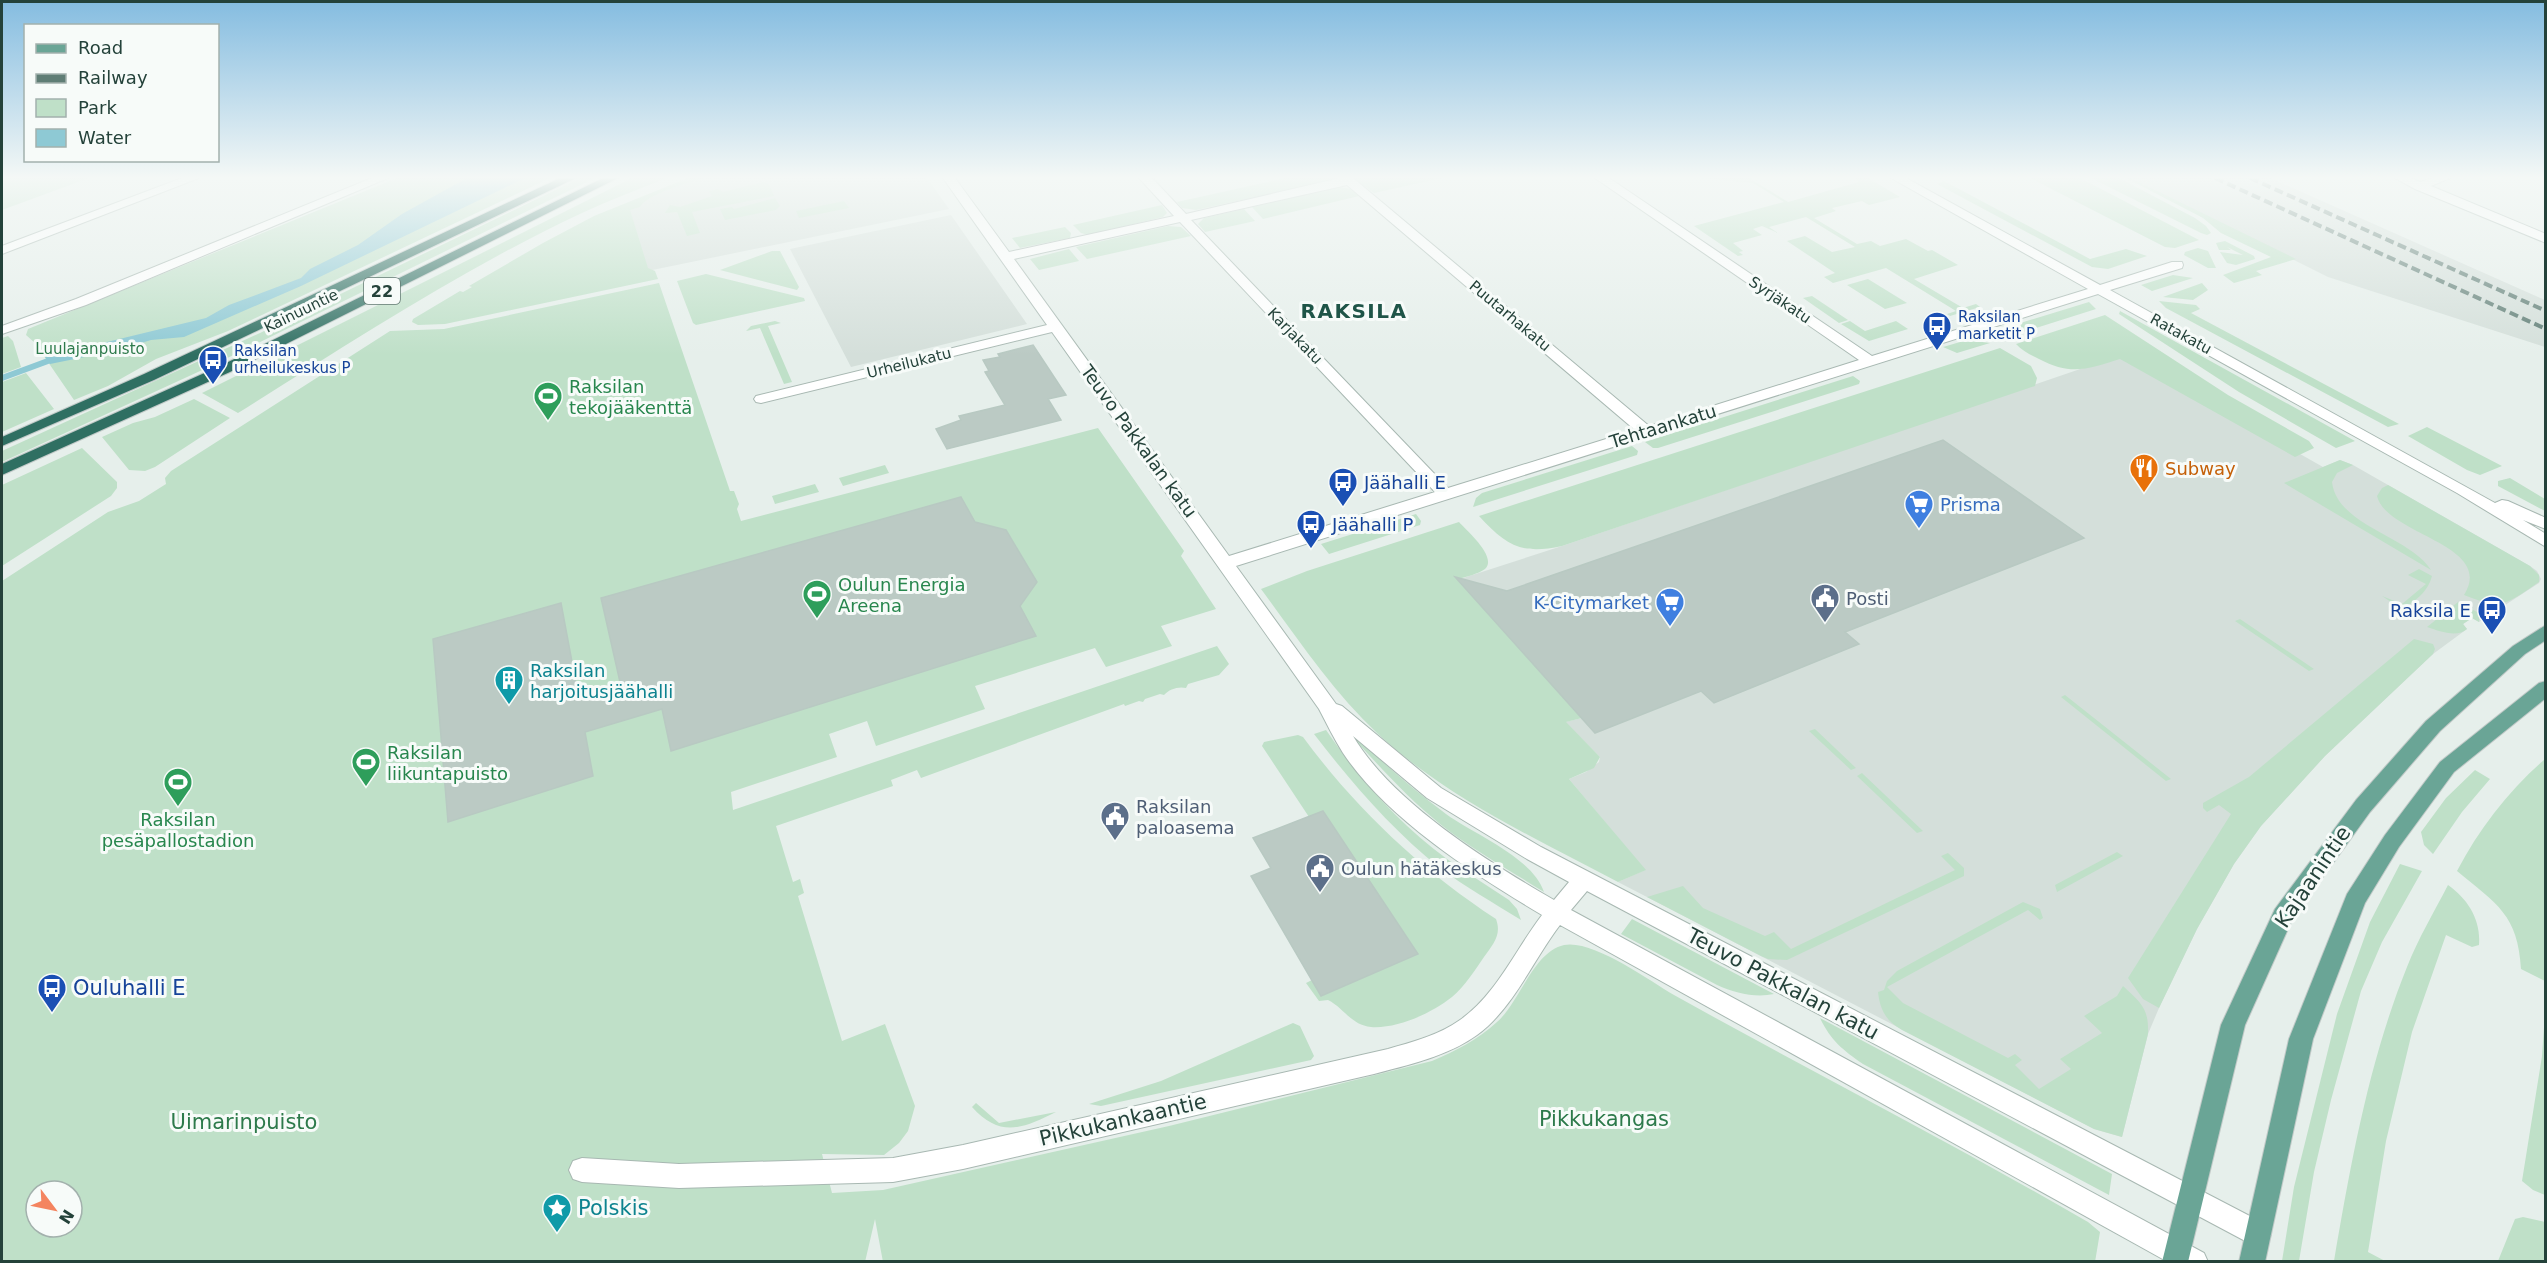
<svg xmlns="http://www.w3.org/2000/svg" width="2547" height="1263" font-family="'DejaVu Sans',sans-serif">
  <rect width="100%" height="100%" fill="#e6efeb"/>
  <!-- built -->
  <path fill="#d4dfda" d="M697 178H927L949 209 628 275 610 213Z
    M2131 178H2270L2545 300V347L2328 277Z
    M951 215 1027 324 851 367 790 249Z
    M2124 354 2323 467 2340 460 2353 465 2530 566 2537 571 2541 579 2539 583 2479 622 2472 618 2463 624 2467 629 2433 654 2325 756 2261 826 2234 864 2197 929 2159 1008 2148 1034 2122 1137 2094 1129 1618 882 1645 870 1569 779 1586 772 1599 762 1600 757 1565 722 1582 718 1457 580 1562 546Z"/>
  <!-- green -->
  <path fill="#bfe0c8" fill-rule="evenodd" d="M2 178H89L2 210Z
    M397 178H550L228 331 156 359 108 386 74 400 35 343 26 335 28 329Z
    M580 178H595L211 366 2 462V451L260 333Z
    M632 178H667C639 189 610 200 582 213 464 268 348 344 238 413L202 393Z
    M688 178H703C688 183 647 194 640 207L630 210 648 268 655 271 658 279 445 324 418 325 412 322 413 319 460 291 463 292 472 287 469 286 543 243 594 216Z
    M1285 178H1332L1323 182 1196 210 1182 208 1177 202Z
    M1353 178H1442L1374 193Z
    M1702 178H1749L1788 202 1859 182 1854 178H1868L1900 197 1869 205 1862 201 1832 208 1836 211 1814 218 1857 244 1871 241 1880 246 1906 239 1928 251 1932 250 1958 265 1914 279 1963 308 1976 304 1980 307 1950 316 1947 314 1956 311 1886 268 1833 283 1824 277 1835 273 1787 241 1805 236 1832 252 1855 247 1806 217 1769 227 1778 233 1762 226 1753 229 1762 235 1733 243 1743 251 1739 252 1743 255 1738 256 1694 226 1784 202 1753 183Z
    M2030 178H2080L2199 240 2175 248 2165 247Z
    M2091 178H2119L2195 218 2206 226 2211 233 2207 235 2201 233Z
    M2126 178H2131L2296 259 2256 271 2262 275 2234 283 2223 275 2271 257 2221 233 2203 218Z
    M1944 181 2090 259 2126 249 2147 256 2108 269 2092 267 1937 184Z
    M763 182 769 184 774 196 692 212 700 233 687 236 677 212 665 213 670 205 680 207 712 196 709 191 718 189 723 192Z
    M1339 187 1351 189 1359 196 1263 219 1252 207Z
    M775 198 780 206 776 210 725 220 720 209 732 207 734 209Z
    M844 201 849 208 799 218 796 211Z
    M1162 205 1167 213 1163 217 1088 235 1081 233 1073 225Z
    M1244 209 1255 221 1205 232 1198 224 1204 218Z
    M1168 226 1181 227 1191 236 1087 259 1076 247Z
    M1065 227 1071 233 1070 238 1020 248 1012 238Z
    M2225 241 2254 256 2255 259 2236 265 2227 263 2220 252 2243 255 2227 247 2231 250H2219L2216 243Z
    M2198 248 2208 251 2216 268H2208L2184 255 2185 252Z
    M1069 249 1079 261 1039 270 1030 259Z
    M772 251H780L799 287 797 290 720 270Z
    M706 274 804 298 805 301 696 325 693 323 677 281Z
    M2173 275 2193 278 2152 291 2141 285Z
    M1868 279 1907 303 1885 309 1847 285Z
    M659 283 730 491H734L739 504 737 509 741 521 1098 428 1184 551 1181 556 1216 609 1161 626 1172 646 1106 667 1095 648 975 686 985 709 876 746 867 721 829 734 837 757 731 792 733 810 1217 646 1229 664 1219 675 1188 684 1186 688C1179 686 1169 689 1164 695L1160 694 1145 699 1143 702 1139 701 1125 706 1124 704 921 778 917 770 891 780 893 786 776 826 793 882 800 879 804 893 798 896 842 1041 885 1024 915 1106 908 1131 899 1143 884 1155 822 1154 832 1193 883 1190 1169 1126 1432 1061C1457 1050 1476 1041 1497 1022 1520 1002 1533 952 1564 945 1592 939 1649 980 1674 995 1812 1072 1952 1143 2088 1222L2100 1232 2095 1262H883L875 1219 865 1262H2V581L108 512 139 501 166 484 165 478 171 471 390 331 444 329ZM36 1191H72V1227H36Z
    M2202 283 2208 290 2193 300 2163 297Z
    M1812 296 1848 320 1839 323 1803 298Z
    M2159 301 2196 305 2200 309 2191 313 2399 424 2388 427 2166 308Z
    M2089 302 2096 309 2007 337V329L2014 325Z
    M2120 311 2355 441 2336 448 2239 392 2119 314Z
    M2105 315 2228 395 2309 441 2314 448 2295 457 2120 359C2088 369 2071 376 2039 359 2031 355 2022 351 2016 344Z
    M775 321 781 323 768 326 792 382 784 384 760 328 746 331 751 326Z
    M1850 321 1865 331 1896 321 1908 329 1869 341 1841 324Z
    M8 336 13 341 21 367 2 374V338Z
    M1967 340 1990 343 1957 353 1943 347Z
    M2000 348 2031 366 2037 378 2035 386 1562 546C1520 555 1506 545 1479 516Z
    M26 373 54 409 2 432V382Z
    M1853 376 1860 381 1859 384 1658 448H1653L1645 442Z
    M194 399 230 418 155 467 145 471 129 470 102 437 133 423 155 417Z
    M2427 427 2502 466 2480 475 2467 470 2408 436Z
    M1632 446 1638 451 1637 455 1473 507 1476 498 1482 493Z
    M82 448 117 482V488L111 496 2 566V485Z
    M2340 460 2353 465 2337 473 2332 482C2337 526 2410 536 2431 570L2284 483Z
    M885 465 889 473 843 486 839 478Z
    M2510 478 2545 499V511L2498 486V481Z
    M815 484 819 492 775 504 772 496Z
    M2388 485 2530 566 2539 575V582C2506 604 2503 611 2464 595 2496 544 2386 535 2377 496L2382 488Z
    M1416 514 1421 521 1420 525 1329 554 1321 544Z
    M1459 522C1466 530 1498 557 1485 569 1478 574 1466 577 1458 579L1582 718 1566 722 1600 757 1594 768 1569 779 1646 870 1618 882C1535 838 1447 798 1378 734 1333 692 1298 639 1261 589L1307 571Z
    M2419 569 2432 576C2428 591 2419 597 2407 607L2394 604 2382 596 2402 604 2426 584 2408 575Z
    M2458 602 2479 613V622L2472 618 2463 624 2467 629C2457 638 2439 631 2427 627Z
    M2240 619 2314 669 2309 671 2235 621Z
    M2414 639 2433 644 2435 649 2433 654 2325 756 2261 826 2234 864 2197 929 2159 1008 2143 999 2128 978 2231 814 2219 805 2207 812 2203 808V803L2249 777Z
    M2065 695 2171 779 2166 781 2061 697Z
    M1815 729 1856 768 1851 770 1809 731Z
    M1326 730C1359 778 1399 824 1447 859 1467 873 1488 886 1509 900L1517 909 1521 920C1494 903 1465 887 1440 868 1392 830 1351 782 1314 734Z
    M1298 735 1303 737C1357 810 1420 869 1496 919 1502 935 1493 944 1484 957 1475 970 1465 986 1452 997 1432 1013 1397 1029 1371 1027 1351 1025 1344 1008 1328 1000L1319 1001 1306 983 1312 980 1321 996 1418 954 1323 811 1309 817 1262 746 1264 742Z
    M1359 739C1385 765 1415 791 1446 814 1475 835 1532 857 1544 892 1509 870 1473 850 1440 824 1409 799 1382 769 1355 740Z
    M2545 759V981L2521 969C2518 915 2497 904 2457 871 2479 829 2509 790 2545 759Z
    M2475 770 2490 779 2462 812 2433 854 2424 845 2421 832 2446 798Z
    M1862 773 1863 774 1923 831 1917 833 1857 776Z
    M2117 852 2123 856 2057 892 2055 885Z
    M1948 853 1964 868V876L1787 960 1768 959 1761 956 1647 897 1683 886 1703 908 1765 936 1774 932 1791 949 1955 870 1941 856Z
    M2400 864 2422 871 2382 942 2361 991 2331 1100 2314 1172 2299 1261H2282L2294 1187 2337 1014 2370 922Z
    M2448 885C2468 899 2481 920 2479 945L2472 947 2446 935 2412 1032 2386 1141 2368 1252 2385 1261H2334C2351 1162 2369 1061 2407 967 2418 939 2434 912 2448 885Z
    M2023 902 2040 909 2043 918 2040 920 2028 910 1887 987 1903 1003 2008 1058 2015 1054 2022 1060 2015 1065 2039 1089 2071 1069 2060 1059 2102 1033 2084 1016 2117 996 2123 986C2141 1003 2149 1008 2148 1034L2122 1137 2094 1129 1902 1030C1886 1021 1880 1010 1878 992L1884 990 1887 981 1897 971Z
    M1632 919 1774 994C1755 998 1735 993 1717 985L1621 934Z
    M2545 1013V1195L2533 1190 2522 1181 2542 1056Z
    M1820 1018 2112 1174 2109 1195 1863 1064C1843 1050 1831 1041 1820 1018Z
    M1293 1023 1300 1026 1314 1056 1311 1060 1101 1106 1089 1104 1161 1081Z
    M976 1103 999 1123 1056 1112C1022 1129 1000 1138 972 1107Z
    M2523 1217 2545 1222V1261H2498L2515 1219Z"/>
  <!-- water -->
  <path fill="#8ec9d4" d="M467 178H525L301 286 184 337 151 340 119 350 50 364 45 357 206 318 229 305 301 278 310 269 358 245 402 214Z"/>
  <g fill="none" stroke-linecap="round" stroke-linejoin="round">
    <!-- stream -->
    <path stroke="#8ec9d4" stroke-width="6" d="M2 378 56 358"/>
  </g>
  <!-- building -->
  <path fill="#bbcac4" stroke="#b8c9c2" stroke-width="1.5" d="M1033 345 1066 395 1048 399 1061 420 947 449 936 429 961 420 959 416 1005 405 985 372 989 371 983 360 1000 357 998 354Z
    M1943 440 2084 538 1845 632 1859 644 1714 703 1701 691 1595 733 1455 577 1507 591Z
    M961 497 975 522 1006 530 1037 582 1020 606 1036 636 671 751 662 709 585 732 593 776 448 822 433 639 561 603 578 694 620 682 601 598Z
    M1323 811 1418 954 1321 996 1251 876 1271 868 1253 838Z"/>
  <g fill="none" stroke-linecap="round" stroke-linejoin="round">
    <!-- minor casing -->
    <g stroke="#a8b8b2" stroke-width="2">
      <path id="minor" d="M182 178H199L2 254V246Z
        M372 178H388L86 305 2 334V326L76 299Z
        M943 178H955L1009 252 1174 216 1139 178H1152L1186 214 1340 178H1353L1649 426 1859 360 1595 178H1609L1872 356 2088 289 1891 178H1906L2100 285 2172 262H2182L2183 265 2182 268 2110 290 2495 503 2502 500 2508 501 2546 518V529L2523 520 2546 534V547L2457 493 2098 294 1236 566 1336 704 1342 706 1441 788 1541 847 2267 1225 2271 1234 2267 1243 2258 1247 2249 1243 1587 891 1571 910 2204 1253 2208 1262H2168L1560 925C1533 960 1513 1009 1477 1035 1448 1056 1408 1065 1374 1074L963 1169 893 1182 679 1188 582 1182 573 1179 569 1170 573 1161 582 1158 679 1164 893 1158 963 1145 1388 1049C1412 1042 1439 1035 1460 1020 1496 995 1516 949 1542 915 1475 875 1387 819 1343 753 1334 739 1327 724 1319 709L1052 332 761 403 756 402 754 399 756 396 1047 325ZM1347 185 1635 430 1448 488 1191 220ZM1180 222 1435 492 1229 556 1014 259ZM1353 736 1427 798 1527 859 1569 882 1554 900C1488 862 1392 802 1353 736Z
        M2395 178H2411L2420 182 2432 178H2450L2431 186 2546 234V243L2415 189Z"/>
    </g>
    <!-- major casing -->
    <g stroke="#c2cac8" stroke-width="2">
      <path id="major" d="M2546 625V640L2525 654 2440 731 2370 812 2292 920 2245 1025 2188 1262H2162L2221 1025 2275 909 2356 800 2426 721 2513 646Z
        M2546 681V698L2454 772 2399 847 2365 903 2313 1039 2265 1262H2239L2289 1039 2347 894 2385 835 2440 762 2539 683Z"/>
    </g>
    <!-- highway casing -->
    <g stroke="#c2cac8" stroke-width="2">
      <path id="highway" d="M560 178H576L154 380 2 446V437L144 374Z
        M603 178H618L230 372 2 475V464L220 366Z"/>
    </g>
    <!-- minor -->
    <use href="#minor" fill="#fff" fill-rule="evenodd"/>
    <!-- major -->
    <use href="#major" fill="#6aa596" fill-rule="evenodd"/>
    <!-- highway -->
    <use href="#highway" fill="#2f6f62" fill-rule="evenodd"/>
    <!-- rail -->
    <path stroke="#5f7d75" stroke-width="4" stroke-dasharray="9 4.5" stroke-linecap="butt" d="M2215 178 2546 329
      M2250 178 2546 311"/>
  </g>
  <!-- sky -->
  <linearGradient id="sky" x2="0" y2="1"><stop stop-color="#84bce0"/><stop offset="0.5" stop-color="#f4f8f6"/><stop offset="1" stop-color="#f4f8f6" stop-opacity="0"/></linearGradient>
  <rect width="2547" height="355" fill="url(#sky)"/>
  <!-- icons -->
  <defs>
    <g id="bus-pin" transform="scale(1.5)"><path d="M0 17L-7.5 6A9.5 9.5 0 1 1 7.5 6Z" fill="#1a4fb4" stroke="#f7fbf9"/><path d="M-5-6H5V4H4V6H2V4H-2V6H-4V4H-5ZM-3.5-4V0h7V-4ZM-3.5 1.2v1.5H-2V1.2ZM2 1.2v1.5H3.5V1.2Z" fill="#fff"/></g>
    <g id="stadium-pin" transform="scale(1.5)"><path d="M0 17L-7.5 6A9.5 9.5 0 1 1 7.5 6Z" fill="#2e9e5b" stroke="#f7fbf9"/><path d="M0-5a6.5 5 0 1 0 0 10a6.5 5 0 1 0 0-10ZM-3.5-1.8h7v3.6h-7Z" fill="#fff"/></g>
    <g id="restaurant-pin" transform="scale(1.5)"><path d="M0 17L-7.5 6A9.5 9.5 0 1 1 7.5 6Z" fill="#e8710a" stroke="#f7fbf9"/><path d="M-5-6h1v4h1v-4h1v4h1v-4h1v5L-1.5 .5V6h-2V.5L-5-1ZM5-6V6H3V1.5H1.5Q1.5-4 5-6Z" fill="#fff"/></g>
    <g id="supermarket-pin" transform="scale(1.5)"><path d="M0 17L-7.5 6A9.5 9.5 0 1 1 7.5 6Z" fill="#3f7fe0" stroke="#f7fbf9"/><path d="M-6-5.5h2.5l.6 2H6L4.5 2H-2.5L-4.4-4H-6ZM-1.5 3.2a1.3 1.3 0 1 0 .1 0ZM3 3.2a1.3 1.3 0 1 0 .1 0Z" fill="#fff"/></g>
    <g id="civic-pin" transform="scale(1.5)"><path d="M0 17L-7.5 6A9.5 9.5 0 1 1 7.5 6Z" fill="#5c6f8a" stroke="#f7fbf9"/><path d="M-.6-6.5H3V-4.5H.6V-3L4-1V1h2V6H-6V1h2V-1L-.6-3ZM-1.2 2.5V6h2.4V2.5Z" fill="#fff"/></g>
    <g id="building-pin" transform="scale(1.5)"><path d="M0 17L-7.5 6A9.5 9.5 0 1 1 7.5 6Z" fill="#0f9aa8" stroke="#f7fbf9"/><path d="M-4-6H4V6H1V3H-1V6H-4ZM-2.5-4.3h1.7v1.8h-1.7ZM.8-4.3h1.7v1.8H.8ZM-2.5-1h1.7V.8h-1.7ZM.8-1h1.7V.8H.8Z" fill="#fff"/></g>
    <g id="sight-pin" transform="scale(1.5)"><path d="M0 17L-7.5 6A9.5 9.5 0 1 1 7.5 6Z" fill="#0f9aa8" stroke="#f7fbf9"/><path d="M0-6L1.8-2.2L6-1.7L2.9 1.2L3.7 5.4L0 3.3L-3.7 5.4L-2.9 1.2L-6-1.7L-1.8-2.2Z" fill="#fff"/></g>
  </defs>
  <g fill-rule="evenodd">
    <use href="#bus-pin" x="1937" y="326"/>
    <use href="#bus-pin" x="213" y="360"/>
    <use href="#stadium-pin" x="548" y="396"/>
    <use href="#restaurant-pin" x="2144" y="468"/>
    <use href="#bus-pin" x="1343" y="482"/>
    <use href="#supermarket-pin" x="1919" y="504"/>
    <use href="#bus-pin" x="1311" y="524"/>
    <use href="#stadium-pin" x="817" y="594"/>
    <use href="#civic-pin" x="1825" y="598"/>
    <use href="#supermarket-pin" x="1670" y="602"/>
    <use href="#bus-pin" x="2492" y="610"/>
    <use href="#building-pin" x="509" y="680"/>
    <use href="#stadium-pin" x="366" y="762"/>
    <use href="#stadium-pin" x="178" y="782"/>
    <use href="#civic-pin" x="1115" y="816"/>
    <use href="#civic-pin" x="1320" y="868"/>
    <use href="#bus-pin" x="52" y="988"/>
    <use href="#sight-pin" x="557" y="1208"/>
  </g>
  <g text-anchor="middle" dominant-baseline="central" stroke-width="6" stroke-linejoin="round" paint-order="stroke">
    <!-- far-street labels -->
    <g font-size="15" fill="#24423a" stroke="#f7fbf9">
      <text transform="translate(1780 300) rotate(34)">Syrjäkatu</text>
      <text transform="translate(301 311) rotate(-26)">Kainuuntie</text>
      <text transform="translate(1510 316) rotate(40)">Puutarhakatu</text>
      <text transform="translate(2181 334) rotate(29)">Ratakatu</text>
      <text transform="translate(1295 336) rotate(46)">Karjakatu</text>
      <text transform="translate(909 363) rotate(-14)">Urheilukatu</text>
    </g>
    <!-- far-transit labels -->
    <g font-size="15" fill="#164399" stroke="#f7fbf9" text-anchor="start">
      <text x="1958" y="317">Raksilan<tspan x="1958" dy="17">marketit P</tspan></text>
      <text x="234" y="351">Raksilan<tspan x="234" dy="17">urheilukeskus P</tspan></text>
    </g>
    <!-- far-park labels -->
    <g font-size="15" fill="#2d7a4b" stroke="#f7fbf9">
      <text x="90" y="349">Luulajanpuisto</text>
    </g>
    <!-- shield labels -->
    <rect fill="#f7fbf9" stroke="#637a73" stroke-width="1.5" x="364" y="278" width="36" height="26" rx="4.5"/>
    <g font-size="16" font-weight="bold" fill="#24423a">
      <text x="382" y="291">22</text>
    </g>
    <!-- leisure labels -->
    <g font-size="18" fill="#27864d" stroke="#f7fbf9" text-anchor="start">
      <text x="569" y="386">Raksilan<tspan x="569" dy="21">tekojääkenttä</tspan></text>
      <text x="838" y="584">Oulun Energia<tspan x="838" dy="21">Areena</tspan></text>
      <text x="387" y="752">Raksilan<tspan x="387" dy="21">liikuntapuisto</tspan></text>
      <text x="178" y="819" text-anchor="middle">Raksilan<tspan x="178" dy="21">pesäpallostadion</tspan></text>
    </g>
    <!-- street labels -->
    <g font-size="18" fill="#24423a" stroke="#f7fbf9">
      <text transform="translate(1663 426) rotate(-17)">Tehtaankatu</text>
      <text transform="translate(1139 441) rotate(54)">Teuvo Pakkalan katu</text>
    </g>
    <!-- food labels -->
    <g font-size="18" fill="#c56008" stroke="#f7fbf9" text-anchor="start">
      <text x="2165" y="468">Subway</text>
    </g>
    <!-- transit labels -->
    <g font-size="18" fill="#164399" stroke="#f7fbf9" text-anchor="start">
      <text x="1364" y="482">Jäähalli E</text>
      <text x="1332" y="524">Jäähalli P</text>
      <text x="2471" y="610" text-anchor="end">Raksila E</text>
    </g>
    <!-- shop labels -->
    <g font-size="18" fill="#366cbe" stroke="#f7fbf9" text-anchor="start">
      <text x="1940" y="504">Prisma</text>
      <text x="1649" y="602" text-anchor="end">K-Citymarket</text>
    </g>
    <!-- service labels -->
    <g font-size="18" fill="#4e5e75" stroke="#f7fbf9" text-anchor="start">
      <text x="1846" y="598">Posti</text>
      <text x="1136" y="806">Raksilan<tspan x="1136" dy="21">paloasema</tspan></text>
      <text x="1341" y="868">Oulun hätäkeskus</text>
    </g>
    <!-- culture labels -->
    <g font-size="18" fill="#0d838f" stroke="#f7fbf9" text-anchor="start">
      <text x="530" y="670">Raksilan<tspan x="530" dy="21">harjoitusjäähalli</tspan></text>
    </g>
    <!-- far-district labels -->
    <g font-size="20" font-weight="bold" letter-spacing="1.5" fill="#1f5548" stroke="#f7fbf9">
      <text x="1354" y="311">RAKSILA</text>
    </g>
    <!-- near-street labels -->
    <g font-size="21" fill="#24423a" stroke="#f7fbf9">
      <text transform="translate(2313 877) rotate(-56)">Kajaanintie</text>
      <text transform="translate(1783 984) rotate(28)">Teuvo Pakkalan katu</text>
      <text transform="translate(1123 1120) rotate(-13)">Pikkukankaantie</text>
    </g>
    <!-- near-transit labels -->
    <g font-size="21" fill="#164399" stroke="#f7fbf9" text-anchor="start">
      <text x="73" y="988">Ouluhalli E</text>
    </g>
    <!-- near-park labels -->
    <g font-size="21" fill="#2d7a4b" stroke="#f7fbf9">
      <text x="1604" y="1119">Pikkukangas</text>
      <text x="244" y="1122">Uimarinpuisto</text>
    </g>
    <!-- near-culture labels -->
    <g font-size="21" fill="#0d838f" stroke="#f7fbf9" text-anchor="start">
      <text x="578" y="1208">Polskis</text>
    </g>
  </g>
  <!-- border -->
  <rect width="2547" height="1263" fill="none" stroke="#24423a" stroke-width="6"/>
  <!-- legend -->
  <rect x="24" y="24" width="195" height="138" fill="#f7fbf9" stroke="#a3b1ad" stroke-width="1.5"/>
  <rect x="36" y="44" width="30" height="9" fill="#6aa596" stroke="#a3b1ad" stroke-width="1.5"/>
  <text x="78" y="54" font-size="18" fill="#24423a">Road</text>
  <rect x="36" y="74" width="30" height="9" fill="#5f7d75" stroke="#a3b1ad" stroke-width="1.5"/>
  <text x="78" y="84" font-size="18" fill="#24423a">Railway</text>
  <rect x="36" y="99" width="30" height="18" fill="#bfe0c8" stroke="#a3b1ad" stroke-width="1.5"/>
  <text x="78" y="114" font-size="18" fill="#24423a">Park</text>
  <rect x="36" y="129" width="30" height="18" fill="#8ec9d4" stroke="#a3b1ad" stroke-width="1.5"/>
  <text x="78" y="144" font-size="18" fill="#24423a">Water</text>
  <!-- north arrow -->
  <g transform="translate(54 1209) rotate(122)"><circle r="28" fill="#f7fbf9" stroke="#a3b1ad" stroke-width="1.5"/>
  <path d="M0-4.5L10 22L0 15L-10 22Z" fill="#f4845f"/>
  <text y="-9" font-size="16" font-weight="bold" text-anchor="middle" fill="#24423a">N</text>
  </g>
</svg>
